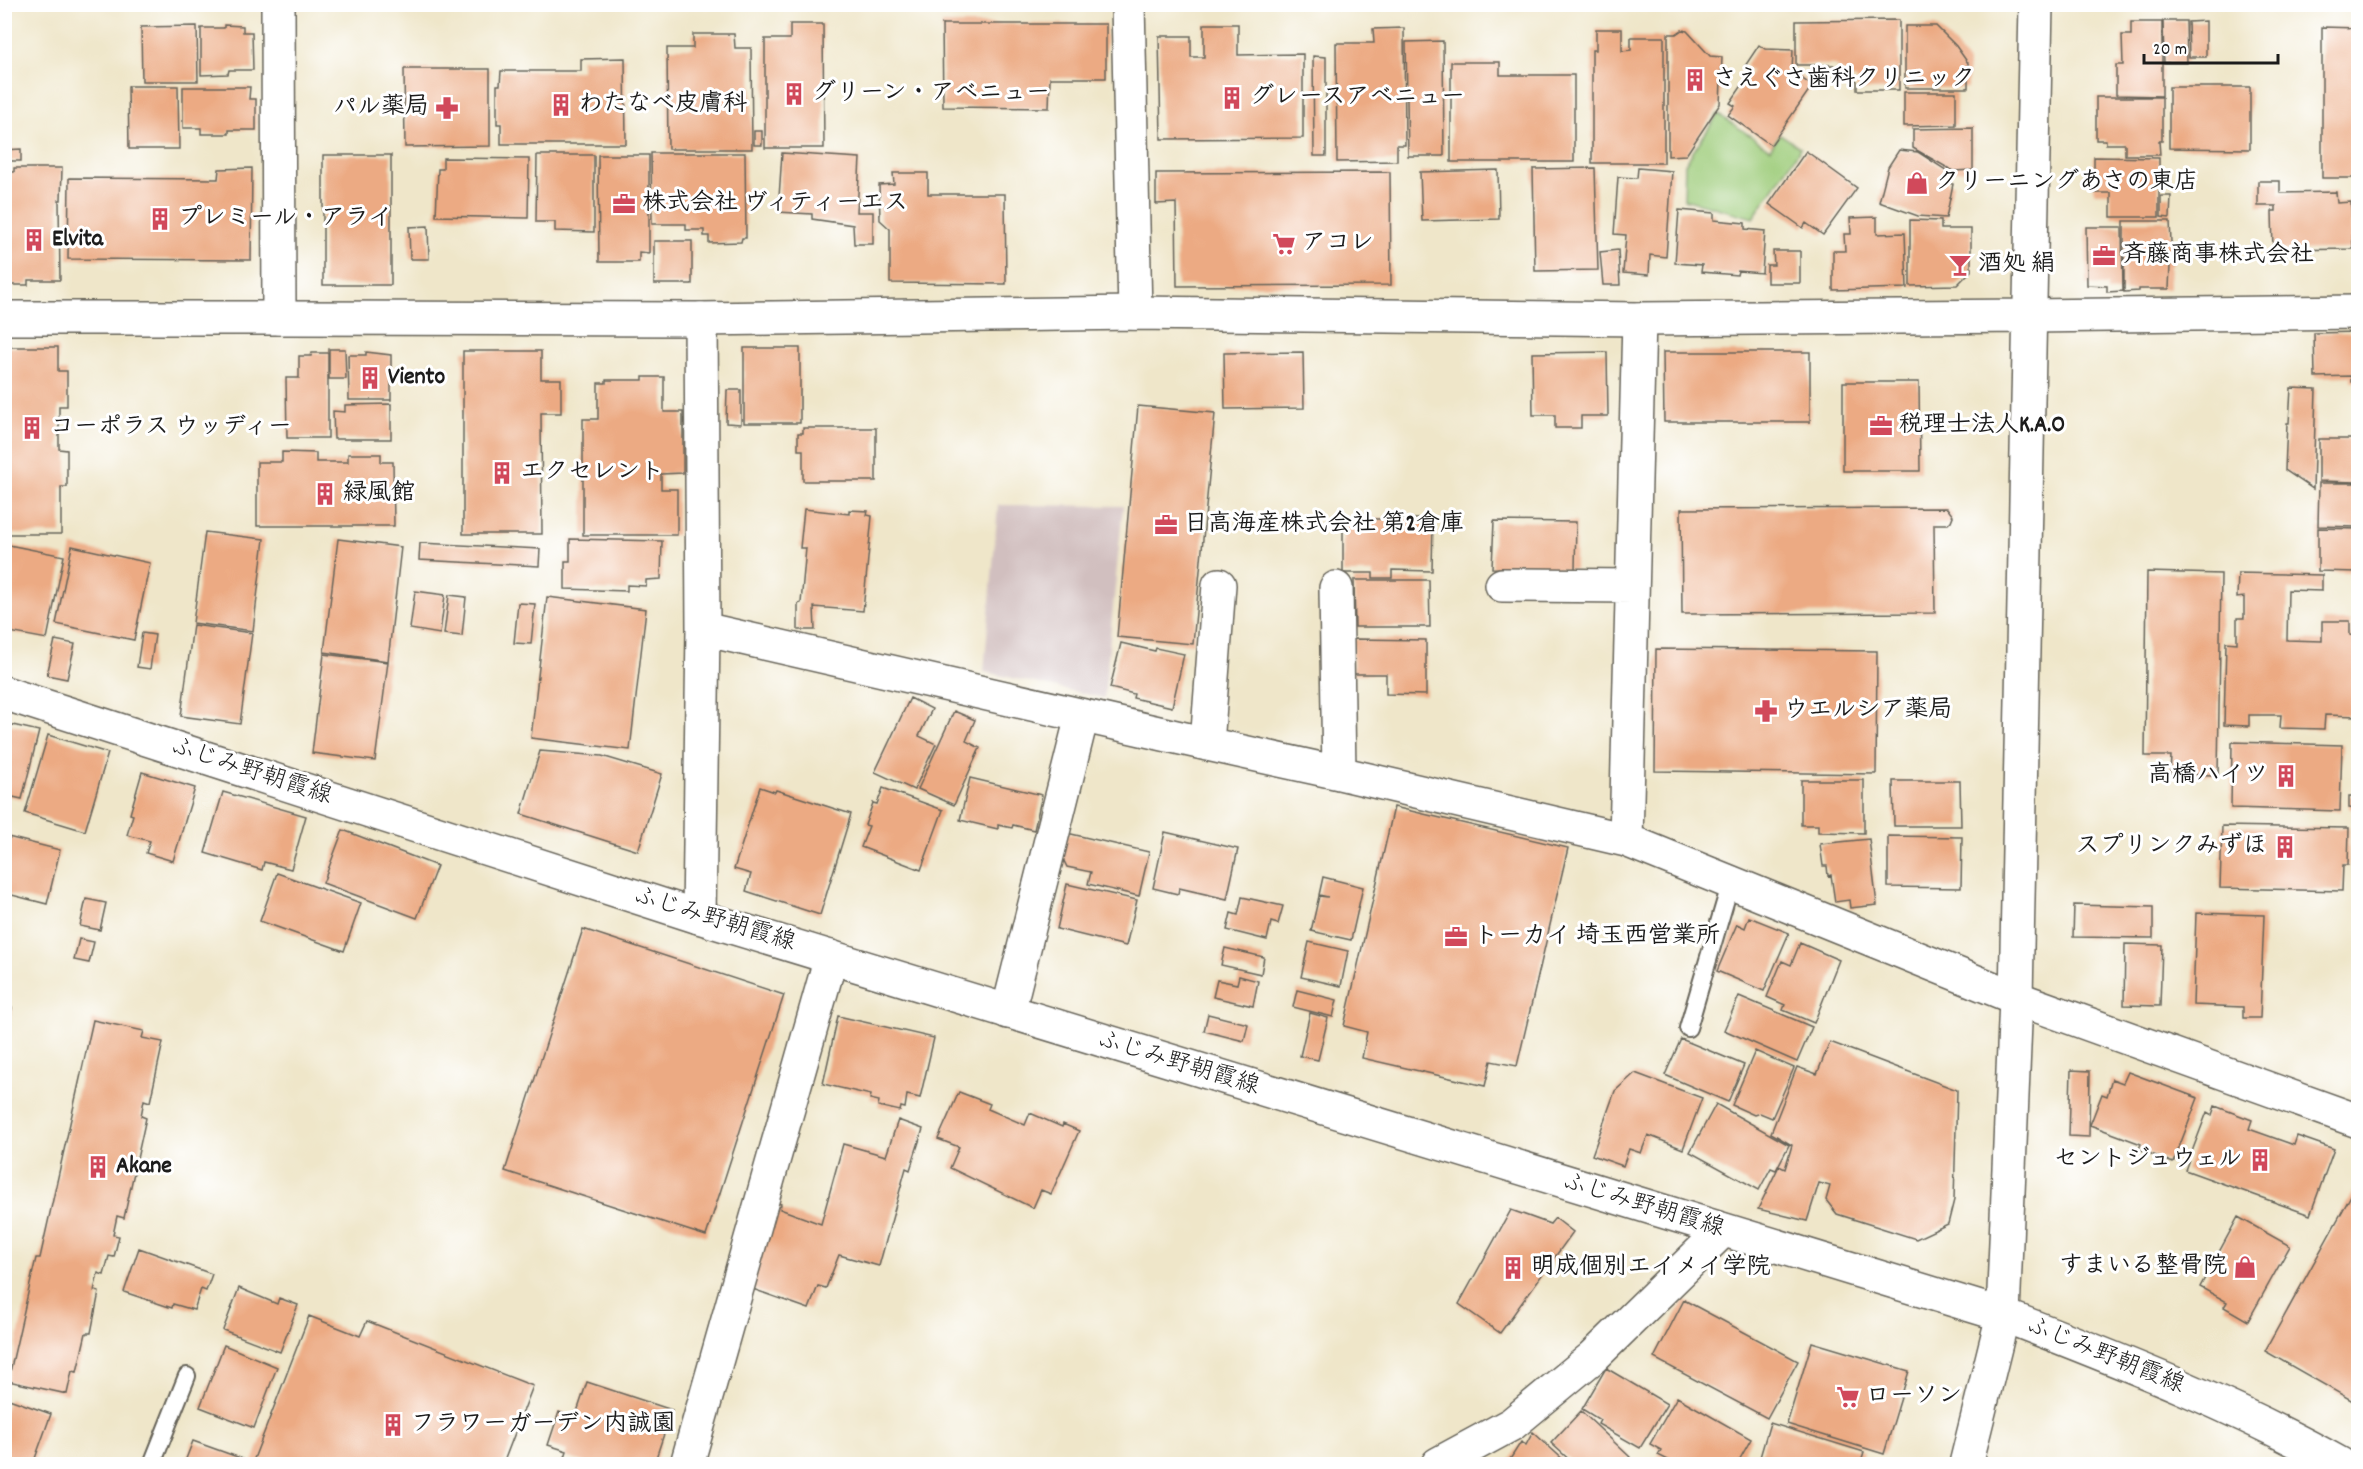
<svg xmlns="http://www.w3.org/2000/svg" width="2363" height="1469" font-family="Dekko,'Klee One',sans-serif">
  <rect width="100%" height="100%" fill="#fff"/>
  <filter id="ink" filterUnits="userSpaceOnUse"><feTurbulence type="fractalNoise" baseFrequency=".0167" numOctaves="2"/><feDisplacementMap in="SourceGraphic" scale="12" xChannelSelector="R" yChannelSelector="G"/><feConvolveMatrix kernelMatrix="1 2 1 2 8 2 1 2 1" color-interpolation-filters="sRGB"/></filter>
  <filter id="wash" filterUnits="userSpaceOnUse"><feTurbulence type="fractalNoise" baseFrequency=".008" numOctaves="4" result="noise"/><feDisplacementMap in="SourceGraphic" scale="24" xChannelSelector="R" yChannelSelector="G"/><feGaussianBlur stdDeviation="1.35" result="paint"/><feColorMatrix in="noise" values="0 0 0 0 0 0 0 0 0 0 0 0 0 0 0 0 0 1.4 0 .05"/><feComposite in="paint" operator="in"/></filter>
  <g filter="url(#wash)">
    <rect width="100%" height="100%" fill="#efe6c9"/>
    <!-- industrial -->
    <path fill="#d1bfbf" d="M998 505 1123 506 1104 698 984 672Z"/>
    <!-- green -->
    <path fill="#9ecc7a" stroke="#5d744b" stroke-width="1.5" d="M1718 114 1770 149 1780 134 1801 148 1753 218 1684 199 1685 164Z"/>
    <g id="blocks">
      <!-- building -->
      <path fill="#ecaa83" d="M1899 20V90H1857V81L1833 65H1796V21Z
        M2163 21H2186L2187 63H2164Z
        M2206 21V57H2189L2188 22Z
        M2131 22H2162V96L2116 95V65H2123L2122 35H2131Z
        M790 24H823L824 148H765V39H790Z
        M942 24H1106V78H1050L1049 108 943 107Z
        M1204 24H1238V55L1303 54V138L1161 139 1159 36H1191V57H1204Z
        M224 25 243 26V32H252L253 70H229L228 74 201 75V28H224Z
        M197 26 198 81H142L141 27Z
        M1905 26H1936L1956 46 1968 63V88H1905Z
        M2322 27 2358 28V178H2322Z
        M1404 28 1405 145H1397V161L1337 162 1336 43H1374L1373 29Z
        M1596 29H1622V51L1631 50V37H1664V163H1592V50H1596Z
        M1682 30 1687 31 1710 56 1722 57 1720 104 1686 155 1668 156V34H1676Z
        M693 34H734L735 48H751L752 149H668L667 48H693Z
        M1443 41 1444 156H1408L1406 42Z
        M1759 45 1765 49 1793 50 1792 71 1812 86 1771 145 1728 115 1735 106 1730 103 1752 71 1745 66Z
        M1313 56 1326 57V156H1314Z
        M625 58 626 144H501V124H497V85H500L501 71H581V59Z
        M1451 62H1500V75H1574V162H1451Z
        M404 69H490V146L405 147Z
        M128 86H178L179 149H129Z
        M183 87H250L249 99H256V130H229V134H201V128H183Z
        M2169 87H2250V149L2169 148Z
        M1904 92H1956V125L1904 126Z
        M2096 97H2162V141H2159L2160 155H2125V144H2106V140H2096Z
        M1973 128V170L1953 171 1913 148V129Z
        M754 131H762V145H754Z
        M21 149V161H4V150Z
        M1899 150 1918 152 1949 172 1947 183 1953 184 1946 218 1918 216 1879 202 1888 167Z
        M1806 151 1857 188 1823 235 1806 223 1803 228 1769 204Z
        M651 153H745L746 238H742L741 242 709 243V236H704V230H686V224H652Z
        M782 153 860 158 857 212H873V244H854L853 225 812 219V214L778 212Z
        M323 155H391V285H323Z
        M537 155H594V232L555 231V222H536Z
        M598 155H649V253L639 252V262H599Z
        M2094 157 2159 158V217H2111V193H2094Z
        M443 158 529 159 528 218 436 216 438 169H443Z
        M14 168H62L61 200H59L60 280H28V285H8V172H14Z
        M252 168 251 260 68 259 69 178 218 179 219 169Z
        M1595 168 1598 270 1535 271 1533 169Z
        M1638 168 1672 171 1666 257 1650 255 1649 275 1623 273 1626 235 1614 234 1618 177 1637 178Z
        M1498 170 1499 219 1422 221 1420 172Z
        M1390 172 1391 285 1177 286 1176 203 1156 204V173Z
        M893 173H928V194H1005L1006 284 890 283V229L880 220 879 185 894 184Z
        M2258 181H2280V193L2336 192 2337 203 2351 202 2353 249 2273 250 2272 211H2276V206H2258Z
        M2161 196H2171L2170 218 2161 217Z
        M1679 210 1714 213V220L1745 223V229L1765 231 1762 273 1738 271 1737 275 1701 272 1702 265 1675 263Z
        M1877 217V234L1905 233 1907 288 1833 290V251H1845L1844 234H1851L1850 218Z
        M1910 220 1941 221V229H1971V271L1957 285 1910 286Z
        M2124 221H2170L2172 264 2170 265 2169 289H2139V291L2124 292Z
        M428 226 429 259H410L409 227Z
        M2086 227H2122L2123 291 2107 292V286L2087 285Z
        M654 241H692V284H654Z
        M1618 250 1620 285H1603L1600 252Z
        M1773 251H1800V283H1767V265H1774Z
        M2358 332V382H2351V376L2315 377 2314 333Z
        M4 347H58V371H67V406H59V449L67 450V487H61V534H4Z
        M744 348H800V423H744Z
        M329 349H345L346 379H329Z
        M463 351H541V379H561V413H541L542 534H463Z
        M366 352 391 355V400H349L348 355H366Z
        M1303 352 1304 408 1225 409 1224 353Z
        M1607 352 1608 416H1581V428H1555V415H1533L1532 353Z
        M1663 352H1810V422H1664Z
        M312 353H328V438H287L286 378H299V356H311Z
        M643 377H664V412H683V473L661 474V489H677V535H583V419H598V383H606V380H643Z
        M1843 382H1919L1920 471H1843Z
        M2291 388 2316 389 2313 489 2285 470 2287 423H2289Z
        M727 390H741V424L726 423Z
        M391 404V439H334L333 411 345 412V405Z
        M1138 406 1215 413 1193 644 1117 637Z
        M803 428H876V481H803V450H798V433H803Z
        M2319 439H2358V482L2319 481Z
        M282 452 316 453V462H348V454H381V462H393L394 526H257V462H282Z
        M2319 483H2358V527L2318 526Z
        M1947 508 1953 516 1951 521 1948 524H1934L1935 613 1682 614 1681 509Z
        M804 509 849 514V510L868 511 867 515 872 516 863 611 814 607 815 630H798V604L801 603 806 548H800Z
        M1343 519H1433L1432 571 1392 570V578H1373V573H1343Z
        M1494 521 1576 522 1575 569 1492 568Z
        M2318 528 2358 529V572L2318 571Z
        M205 532 264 539 253 631 193 623Z
        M338 539 401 547 388 661 324 652Z
        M570 539 662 541 661 579 646 580V586L627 585V591L565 589V561H570Z
        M420 543 540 549 539 566 419 560Z
        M4 544 64 556 47 639 4 631Z
        M72 546 150 563 134 640 56 624Z
        M2147 572 2221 574 2218 775 2170 774 2171 756H2145Z
        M2238 573 2322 575V591L2288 590 2287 640 2322 641V621H2350V635L2358 636V716L2325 715 2324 729 2280 728 2281 715H2249V726L2224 725 2226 642 2237 643V618H2244V597L2237 598Z
        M1354 580H1429L1430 627H1355Z
        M415 591 445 595 440 634 410 629Z
        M449 595 466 597 462 636 444 634Z
        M547 597 646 609 630 750 531 738Z
        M518 603 535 604 531 644 514 643Z
        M193 625 252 633 240 724 181 716Z
        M142 633 155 635 150 669 137 667Z
        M1353 639 1426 640V695L1386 694V674H1353Z
        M55 640 75 644 67 679 47 675Z
        M1121 643 1155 651 1156 648 1184 654 1172 707 1133 698 1134 694 1110 688Z
        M1656 649 1877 651 1876 774 1655 771Z
        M324 654 388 662 375 761 312 753Z
        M910 698 932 709 919 736 936 744 914 790 875 772Z
        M954 711 975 720 966 741 980 748 954 805 918 789Z
        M4 723 39 731 22 799 4 795Z
        M48 735 108 753 85 831 25 813Z
        M2232 742 2342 745 2340 811 2231 808Z
        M540 751 602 756 662 774 638 851 521 814Z
        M142 772 195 788 173 861 146 853 150 841 127 835 133 815 130 814Z
        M970 778 1042 795 1034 830 1013 825 1012 828 998 825V829L960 820Z
        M1801 780H1864V833L1818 832V825H1801Z
        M1893 781H1960L1961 826H1894Z
        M760 787 775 792 776 790 851 814 820 915 746 891 751 874 734 869Z
        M883 788 943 810 921 870 861 847 869 826 865 825 873 803 877 804Z
        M223 792 306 816 291 869 264 862 262 870 205 853Z
        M2349 796H2358V809L2349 808Z
        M1394 807 1568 848 1517 1066 1491 1061 1485 1086 1362 1058 1367 1032 1344 1026Z
        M2222 826 2349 828 2348 865H2343L2342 891 2220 888Z
        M343 830 437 866 417 918 323 883Z
        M1165 832 1238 849 1227 899 1179 888 1178 894 1153 888Z
        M1067 833 1149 852 1139 896 1088 884 1091 872 1067 867 1062 857Z
        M4 836 60 850 47 904 4 893Z
        M1888 836 1962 837 1961 888 1888 887Z
        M1869 839 1877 905 1850 908 1849 900 1835 902 1831 875 1828 876 1827 866H1823L1820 844Z
        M277 873 361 903 344 951 260 921Z
        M1323 877 1363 887 1351 940 1311 931 1319 896 1328 897 1319 895Z
        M1067 884 1137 900 1126 946 1057 929Z
        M1242 897 1283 906 1278 924 1271 922 1267 940 1227 930 1231 913 1238 915Z
        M86 899 106 903 100 930 80 926Z
        M2074 905 2153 907V938L2073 937Z
        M2196 913 2264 915 2260 1018H2243V1007L2193 1005Z
        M1749 917 1789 933 1764 991 1717 971 1737 924 1745 928Z
        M583 929 784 995 706 1236 505 1171Z
        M79 939 94 942 89 963 74 960Z
        M1309 942 1348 951 1341 986 1301 977Z
        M1800 943 1839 960 1814 1023 1783 1010 1785 1005 1767 997 1782 961 1791 965Z
        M2125 944 2162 945 2160 1006 2124 1005Z
        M1225 948 1264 957 1261 974 1221 965Z
        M1239 976 1258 981 1253 1006 1213 997 1217 980 1237 984Z
        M1297 990 1337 1000 1333 1017 1293 1007Z
        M1739 996 1812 1027 1797 1062 1724 1030Z
        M4 1006 12 1008 5 1037H4Z
        M1310 1013 1328 1018 1318 1060 1300 1056Z
        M1208 1014 1248 1024 1244 1041 1204 1031Z
        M838 1016 934 1038 920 1098 907 1095 905 1108 901 1107 900 1111 878 1106 879 1101 870 1099 871 1095 823 1084Z
        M93 1020 144 1031 142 1038 163 1042 150 1102 144 1100 141 1116 146 1118 124 1218 117 1216 113 1235 119 1236 114 1257 109 1256 104 1275 98 1273 94 1291 99 1292 91 1333H86L77 1372 72 1371 67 1394 8 1381 36 1258H40Z
        M1681 1039 1744 1065 1728 1102 1665 1075Z
        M1830 1042 1957 1090 1954 1200 1948 1224 1916 1239 1837 1214 1826 1200 1830 1186 1819 1183 1807 1221 1758 1209 1779 1166 1785 1169 1792 1145 1771 1133 1797 1067 1817 1074Z
        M1755 1051 1794 1068 1772 1118 1760 1113 1754 1115 1732 1105Z
        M2071 1070 2090 1071 2089 1137 2069 1136Z
        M2128 1072 2198 1098 2173 1163 2139 1149 2141 1144 2090 1125 2102 1094 2107 1096 2112 1079 2123 1083Z
        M1635 1073 1702 1098 1683 1149 1648 1135 1641 1153 1629 1149 1623 1166 1592 1155 1615 1091Z
        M959 1092 990 1104 988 1109 1025 1125 1030 1113 1062 1127 1063 1124 1079 1131 1051 1194 1041 1190 1033 1208 950 1168 959 1147 938 1139Z
        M1716 1104 1789 1145 1776 1170 1771 1168 1759 1190 1690 1152Z
        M2215 1106 2252 1120 2249 1129 2294 1145 2297 1136 2334 1149 2310 1215 2185 1170 2207 1112 2212 1115Z
        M898 1120 923 1129 910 1170 906 1168 879 1266 839 1255 826 1288 818 1286 809 1309 747 1287 773 1201 781 1204 780 1209 821 1224 843 1144 886 1156Z
        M2354 1190 2358 1192V1404L2265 1351Z
        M1511 1210 1550 1224 1555 1218 1573 1232 1500 1333 1459 1304Z
        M2238 1217 2290 1246 2248 1321 2224 1307 2227 1302 2200 1287Z
        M139 1248 212 1274 206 1291 201 1289 194 1310 173 1304 172 1308 124 1292Z
        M239 1288 277 1304 279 1298 298 1305 280 1352 223 1330Z
        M1684 1300 1798 1361 1767 1418 1654 1358Z
        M309 1316 360 1336 367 1321 533 1386 503 1464H252Z
        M1812 1342 1909 1371 1884 1454 1787 1424Z
        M224 1345 277 1367 254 1428 200 1407Z
        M1606 1368 1667 1404 1640 1448 1598 1424 1600 1420 1582 1409Z
        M587 1382 672 1410 654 1464H589L565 1457 567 1451 548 1445 559 1412 575 1418Z
        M1677 1397 1751 1439 1737 1464H1676L1658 1455 1661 1450 1650 1444Z
        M9 1399 51 1414 33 1464H22L4 1458V1412Z
        M1581 1411 1630 1457 1623 1464H1574L1551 1443Z
        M1770 1423 1864 1452 1860 1464H1758Z
        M1533 1432 1568 1464H1507L1521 1442 1526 1445Z
        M193 1441 243 1459 240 1464H184Z"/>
    </g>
  </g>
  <g filter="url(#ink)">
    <use href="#blocks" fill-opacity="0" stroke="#666359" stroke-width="1.5"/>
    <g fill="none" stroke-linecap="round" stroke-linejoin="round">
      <!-- lane casing -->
      <g stroke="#666359" stroke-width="20">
        <path id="lane" d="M1688 1028 1731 882
          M152 1464 187 1376"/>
      </g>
      <!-- street casing -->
      <g stroke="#666359" stroke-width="36">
        <path id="street" d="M1128 4 1135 313
          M2030 316 2358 312
          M4 318H279L278 4
          M1502 585 1632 586
          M1336 588 1339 773
          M703 629 1207 744 1339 773 1626 840 2016 998 2358 1121
          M1207 744 1219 585
          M1626 840 1639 319
          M699 917 703 629 701 319
          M1008 1012 1082 716
          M687 1464 831 957
          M1438 1464 1512 1424 1593 1357 1723 1230
          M1966 1464 2003 1315"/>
      </g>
      <!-- secondary casing -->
      <g stroke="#666359" stroke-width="36">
        <path id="secondary" d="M279 318 701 319 1135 313 1639 319 2030 316
          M4 693 699 917 2003 1315C2118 1360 2233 1404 2340 1464
          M2003 1315 2016 998 2036 4"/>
      </g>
      <!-- lane -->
      <use href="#lane" stroke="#fff" stroke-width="16"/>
      <!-- street -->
      <use href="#street" stroke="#fff" stroke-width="33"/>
      <!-- secondary -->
      <use href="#secondary" stroke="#fff" stroke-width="33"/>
    </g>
  </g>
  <!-- icons -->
  <defs>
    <g id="building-bare" transform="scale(1.8)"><path d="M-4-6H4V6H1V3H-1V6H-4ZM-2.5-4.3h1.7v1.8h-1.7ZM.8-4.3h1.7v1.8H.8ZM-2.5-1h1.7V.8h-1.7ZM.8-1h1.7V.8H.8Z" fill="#d1495b" stroke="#fff" stroke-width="2.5" paint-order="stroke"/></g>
    <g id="pharmacy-bare" transform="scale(1.8)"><path d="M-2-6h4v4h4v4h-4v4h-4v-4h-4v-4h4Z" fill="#d1495b" stroke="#fff" stroke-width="2.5" paint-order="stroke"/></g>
    <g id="shop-bare" transform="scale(1.8)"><path d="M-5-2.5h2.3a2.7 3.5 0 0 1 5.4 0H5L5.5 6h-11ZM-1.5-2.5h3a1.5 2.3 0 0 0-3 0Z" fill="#d1495b" stroke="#fff" stroke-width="2.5" paint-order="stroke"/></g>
    <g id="office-bare" transform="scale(1.8)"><path d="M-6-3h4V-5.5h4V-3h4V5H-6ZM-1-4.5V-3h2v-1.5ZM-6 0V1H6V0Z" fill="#d1495b" stroke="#fff" stroke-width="2.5" paint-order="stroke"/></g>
    <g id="supermarket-bare" transform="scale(1.8)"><path d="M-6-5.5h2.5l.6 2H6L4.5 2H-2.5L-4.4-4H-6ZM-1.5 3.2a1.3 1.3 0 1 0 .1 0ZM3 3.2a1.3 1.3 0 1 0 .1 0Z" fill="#d1495b" stroke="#fff" stroke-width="2.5" paint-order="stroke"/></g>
    <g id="bar-bare" transform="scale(1.8)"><path d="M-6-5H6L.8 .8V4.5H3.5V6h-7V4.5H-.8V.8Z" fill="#d1495b" stroke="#fff" stroke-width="2.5" paint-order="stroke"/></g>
  </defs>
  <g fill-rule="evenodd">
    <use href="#building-bare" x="1695" y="80"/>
    <use href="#building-bare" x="794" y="94"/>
    <use href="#building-bare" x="1232" y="98"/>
    <use href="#building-bare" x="561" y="105"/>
    <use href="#pharmacy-bare" x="447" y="108"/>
    <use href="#shop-bare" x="1917" y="183"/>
    <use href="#office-bare" x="624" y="204"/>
    <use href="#building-bare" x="160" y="219"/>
    <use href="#building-bare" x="34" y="240"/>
    <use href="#supermarket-bare" x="1284" y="244"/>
    <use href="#office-bare" x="2104" y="256"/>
    <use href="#bar-bare" x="1960" y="265"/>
    <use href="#building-bare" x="370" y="378"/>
    <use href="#office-bare" x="1881" y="426"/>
    <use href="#building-bare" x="32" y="428"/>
    <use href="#building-bare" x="502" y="473"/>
    <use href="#building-bare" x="325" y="494"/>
    <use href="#office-bare" x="1166" y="525"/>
    <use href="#pharmacy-bare" x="1766" y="711"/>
    <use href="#building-bare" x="2286" y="776"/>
    <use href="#building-bare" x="2285" y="847"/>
    <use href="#office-bare" x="1456" y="937"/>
    <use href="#building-bare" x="2260" y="1160"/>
    <use href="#building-bare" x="98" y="1167"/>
    <use href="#shop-bare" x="2245" y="1267"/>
    <use href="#building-bare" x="1513" y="1268"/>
    <use href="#supermarket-bare" x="1848" y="1397"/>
    <use href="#building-bare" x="393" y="1425"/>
  </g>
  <g text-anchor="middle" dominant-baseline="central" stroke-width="6" stroke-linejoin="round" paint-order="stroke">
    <!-- poi labels -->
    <g font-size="24" font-weight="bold" fill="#1c1c1c" stroke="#fff" text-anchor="start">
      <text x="1713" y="80">さえぐさ歯科クリニック</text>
      <text x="812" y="94">グリーン・アベニュー</text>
      <text x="1250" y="98">グレースアベニュー</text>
      <text x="579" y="105">わたなべ皮膚科</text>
      <text x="429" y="108" text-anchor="end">パル薬局</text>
      <text x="1935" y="183">クリーニングあさの東店</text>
      <text x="642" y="204">株式会社 ヴィティーエス</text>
      <text x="178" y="219">プレミール・アライ</text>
      <text x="52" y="240">Elvita</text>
      <text x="1302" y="244">アコレ</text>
      <text x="2122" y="256">斉藤商事株式会社</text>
      <text x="1978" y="265">酒処 絹</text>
      <text x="388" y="378">Viento</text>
      <text x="1899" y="426">税理士法人K.A.O</text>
      <text x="50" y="428">コーポラス ウッディー</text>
      <text x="520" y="473">エクセレント</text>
      <text x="343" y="494">緑風館</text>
      <text x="1184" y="525">日高海産株式会社 第2倉庫</text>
      <text x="1784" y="711">ウエルシア薬局</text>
      <text x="2268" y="776" text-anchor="end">高橋ハイツ</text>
      <text x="2267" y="847" text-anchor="end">スプリンクみずほ</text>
      <text x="1474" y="937">トーカイ 埼玉西営業所</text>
      <text x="2242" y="1160" text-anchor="end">セントジュウェル</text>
      <text x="116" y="1167">Akane</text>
      <text x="2227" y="1267" text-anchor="end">すまいる整骨院</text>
      <text x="1531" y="1268">明成個別エイメイ学院</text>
      <text x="1866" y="1397">ローソン</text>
      <text x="411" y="1425">フラワーガーデン内誠園</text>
    </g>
    <!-- street labels -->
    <g font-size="24" fill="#1c1c1c" stroke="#fff">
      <text transform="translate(251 772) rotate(18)">ふじみ野朝霞線</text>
      <text transform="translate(714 920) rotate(17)">ふじみ野朝霞線</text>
      <text transform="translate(1178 1064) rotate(17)">ふじみ野朝霞線</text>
      <text transform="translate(1643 1206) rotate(17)">ふじみ野朝霞線</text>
      <text transform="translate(2105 1356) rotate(22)">ふじみ野朝霞線</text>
    </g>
  </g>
  <!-- margin -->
  <rect width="2363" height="1469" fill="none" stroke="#fff" stroke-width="24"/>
  <!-- scale -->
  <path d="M2144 54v9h134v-9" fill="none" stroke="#1c1c1c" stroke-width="3"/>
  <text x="2153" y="54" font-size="18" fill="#1c1c1c" stroke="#ffffff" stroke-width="4.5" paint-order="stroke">20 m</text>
</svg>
